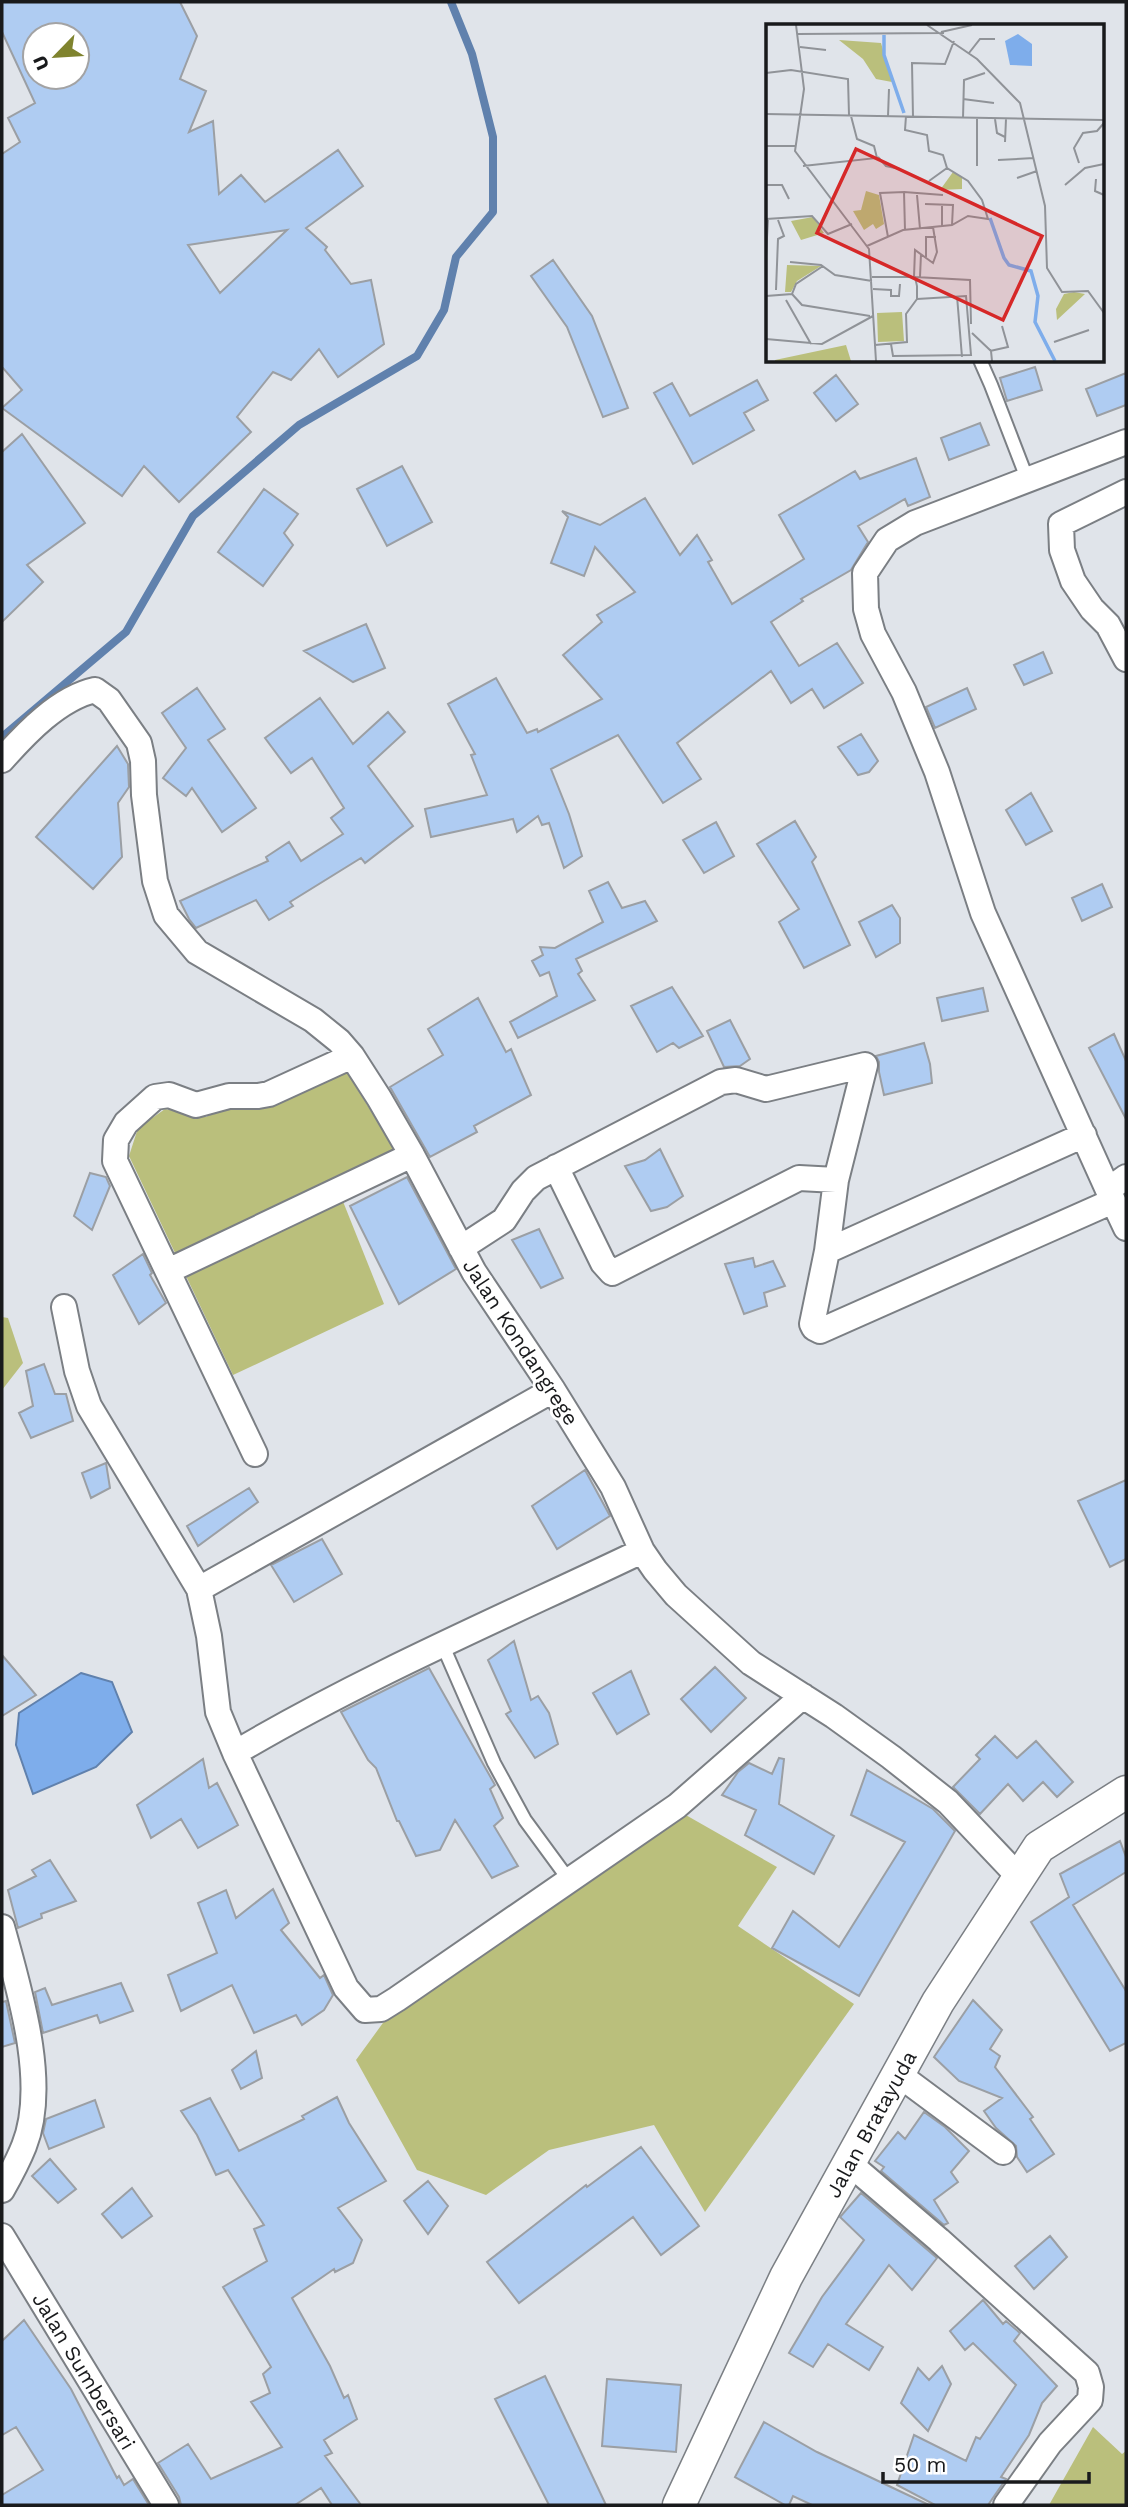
<svg xmlns="http://www.w3.org/2000/svg" width="1128" height="2507" font-family="'Work Sans',sans-serif">
  <rect width="100%" height="100%" fill="#e0e4ea"/>
  <!-- green -->
  <path fill="#babf7c" d="M345 1069 400 1158 342 1199 384 1304 233 1375 129 1156 138 1128 165 1109 206 1117 226 1105 262 1109Z
    M2 1317 8 1318 23 1363 2 1390Z
    M684 1814 777 1867 738 1926 854 2004 705 2212 654 2125 549 2150 486 2195 417 2170 356 2060 388 2016Z
    M1093 2427 1122 2454 1126 2451V2505H1049Z"/>
  <!-- water -->
  <path fill="#7eadeb" stroke="#6081ad" stroke-width="2" d="M81 1673 112 1682 132 1732 96 1767 33 1794 16 1745 19 1713Z"/>
  <g fill="none" stroke-linecap="round" stroke-linejoin="round">
    <!-- stream -->
    <path stroke="#6081ad" stroke-width="8" d="M2 737 126 632 193 516 299 425 417 356 444 310 456 257 493 212V137L472 54 451 2"/>
  </g>
  <!-- building -->
  <path fill="#afccf2" stroke="#9b9fa4" stroke-width="2" fill-rule="evenodd" d="M2 2H180L197 36 180 79 206 91 189 132 213 121 219 194 241 175 265 202 338 150 363 186 306 228 327 247 325 250 351 284 371 280 384 344 338 377 319 349 291 380 273 372 237 417 251 432 179 502 144 466 122 496 2 408 22 390 2 367V154L20 142 8 118 35 103 2 32ZM35 35H77V77H35ZM287 230 220 293 188 245Z
    M553 260 592 316 628 408 603 417 567 327 531 276Z
    M1035 367 1042 390 1007 401 1000 378Z
    M1126 373V405L1097 416 1086 389Z
    M836 375 858 404 836 421 814 393Z
    M757 380 768 400 744 413 754 430 693 464 654 393 672 383 690 416Z
    M980 423 989 445 949 460 941 438Z
    M22 434 85 523 27 565 43 582 2 622V452Z
    M916 458 930 497 908 506 905 499 858 526 868 542 851 570 801 599 803 601 771 622 799 666 837 643 863 683 824 708 812 689 791 703 771 671 677 743 701 779 663 803 618 735 551 769 569 814 582 856 564 868 549 823 542 825 538 816 517 832 513 819 431 837 425 809 487 795 471 755 475 754 448 704 496 678 527 733 537 729 538 732 602 699 563 655 602 622 597 615 635 592 595 547 584 576 551 563 568 517 562 511 600 525 645 498 680 555 697 535 712 560 708 562 732 604 804 559 779 515 855 471 860 479Z
    M402 466 432 522 387 546 357 489Z
    M264 489 298 514 284 533 293 545 263 586 218 552Z
    M366 624 385 668 353 682 304 651Z
    M1043 652 1052 673 1024 685 1014 665Z
    M197 688 225 729 208 740 256 808 222 832 192 788 186 796 163 778 186 748 162 713Z
    M967 688 976 709 935 728 926 707Z
    M320 698 353 744 388 712 405 732 368 766 413 826 365 863 361 858 290 902 293 906 269 920 256 900 196 928 189 919 180 901 268 861 266 857 289 842 301 861 343 834 331 818 344 808 312 758 291 773 265 738Z
    M861 734 878 761 869 772 858 775 838 747Z
    M117 746 128 764 129 787 118 803 122 857 93 889 36 837Z
    M1031 793 1052 831 1026 845 1006 810Z
    M795 821 816 857 812 862 850 945 804 968 779 922 799 909 757 844Z
    M716 822 734 856 704 873 683 840Z
    M608 882 622 908 645 901 657 921 576 959 582 971 578 974 595 1000 518 1038 510 1022 557 996 549 972 540 976 532 961 543 955 540 947 555 948 603 922 589 891Z
    M1102 884 1112 907 1082 921 1072 898Z
    M892 905 900 918V943L876 957 859 922Z
    M672 987 703 1036 679 1048 673 1043 657 1052 631 1006Z
    M983 988 988 1011 942 1021 937 998Z
    M478 998 506 1052 511 1049 531 1095 474 1126 477 1132 430 1157 390 1087 443 1055 428 1029Z
    M730 1020 750 1059 740 1066 724 1067 707 1031Z
    M1114 1034 1126 1061V1119L1089 1048Z
    M924 1043 930 1064 932 1083 884 1095 879 1072V1062L876 1056Z
    M660 1149 683 1196 667 1207 651 1211 625 1166 645 1160Z
    M90 1173 106 1177 110 1186 92 1230 74 1216Z
    M407 1177 456 1269 399 1304 350 1206Z
    M539 1229 563 1278 541 1288 512 1240Z
    M143 1254 152 1273 150 1275 166 1303 139 1324 113 1275Z
    M753 1258 755 1267 773 1261 785 1286 764 1293 767 1306 744 1314 725 1264Z
    M44 1364 55 1394H66L73 1421 31 1438 19 1413 33 1406 26 1371Z
    M106 1463 110 1488 91 1498 82 1473Z
    M585 1470 610 1516 557 1549 532 1506Z
    M1126 1480V1559L1110 1567 1078 1501Z
    M249 1488 258 1502 198 1546 187 1526Z
    M322 1539 342 1574 294 1602 271 1565Z
    M514 1641 531 1700 538 1696 549 1713 558 1744 535 1758 506 1714 511 1711 488 1660Z
    M2 1655 36 1695 2 1716Z
    M715 1667 746 1698 711 1732 681 1699Z
    M429 1668 495 1785 490 1789 503 1818 494 1826 518 1866 492 1878 455 1820 440 1850 416 1856 399 1821H397L376 1768 368 1760 341 1712Z
    M631 1671 649 1714 617 1734 593 1693Z
    M995 1736 1017 1758 1036 1741 1073 1782 1057 1797 1043 1782 1023 1801 1008 1784 980 1814 953 1787 980 1759 976 1755Z
    M779 1758 784 1759 779 1804 834 1836 814 1874 745 1835 756 1810 722 1795 738 1772 749 1763 772 1774Z
    M203 1759 209 1788 217 1783 238 1825 198 1848 181 1819 151 1838 137 1805Z
    M867 1770 933 1809 955 1831 859 1996 772 1948 793 1911 839 1947 905 1842 851 1815Z
    M1120 1841 1126 1857V1872L1073 1905 1126 1991V2043L1110 2051 1031 1922 1069 1897 1060 1874Z
    M50 1860 76 1901 41 1914 42 1918 18 1928 8 1890 36 1876 32 1870Z
    M273 1889 289 1923 281 1930 320 1978 324 1975 333 1995 324 2010 302 2025 296 2015 254 2033 232 1985 181 2011 168 1975 217 1953 198 1903 226 1890 236 1918Z
    M121 1983 133 2011 100 2023 97 2015 43 2033 35 1992 45 1988 52 2005Z
    M973 2000 1002 2030 990 2049 1000 2056 995 2067 1033 2117 1030 2119 1054 2154 1027 2172 1017 2157 1016 2146 996 2128 984 2111 1002 2098 959 2081 934 2057Z
    M6 2001 15 2043 2 2047V2002Z
    M256 2051 262 2078 241 2089 232 2070Z
    M337 2097 349 2123 386 2181 338 2208 362 2240 353 2263 335 2272 334 2269 292 2298 330 2366 344 2398 348 2395 357 2419 324 2440 332 2453 325 2456 361 2505H332L321 2488 295 2505H181L179 2497 158 2463 188 2444 211 2479 282 2447 251 2402 270 2393 263 2374 271 2367 223 2287 267 2261 254 2229 264 2225 228 2170 216 2175 197 2135 181 2111 210 2098 239 2151 304 2119 302 2116Z
    M95 2100 104 2127 49 2149 43 2133 46 2119Z
    M924 2112 945 2127 969 2151 951 2172 958 2182 934 2200 948 2223 944 2225 881 2171 884 2167 875 2161 898 2132 905 2139Z
    M641 2147 699 2226 661 2255 633 2217 519 2303 487 2262 586 2185 587 2187Z
    M50 2159 76 2189 58 2203 32 2176Z
    M428 2181 448 2206 428 2234 404 2201Z
    M132 2188 152 2216 122 2238 102 2214Z
    M861 2193 937 2258 912 2290 889 2265 846 2324 883 2347 869 2370 828 2344 813 2367 789 2353 822 2297 864 2240 840 2217Z
    M1050 2236 1067 2257 1034 2289 1015 2266Z
    M983 2300 1003 2324 1006 2321 1020 2333 1014 2341 1057 2386 1042 2403 1029 2435 1001 2477 1006 2479 988 2505H935L897 2485 914 2435 966 2461 976 2437 980 2439 1016 2385 973 2343 965 2350 950 2331Z
    M24 2320 71 2389 117 2478 119 2476 124 2485 133 2479 149 2505H2V2495L43 2470 16 2427 2 2435V2341Z
    M942 2366 951 2384 928 2431 901 2403 918 2368 929 2380Z
    M545 2376 606 2505H549L495 2399Z
    M607 2379 681 2385 676 2452 602 2446Z
    M764 2422 817 2452 929 2505H812L793 2496 789 2505H785L735 2477Z"/>
  <g fill="none" stroke-linecap="round" stroke-linejoin="round">
    <!-- service casing -->
    <g stroke="#7b7f84" stroke-width="16">
      <path id="service" d="M980 360 991 385 1028 481
        M443 1646 494 1763 525 1820 569 1880"/>
    </g>
    <!-- minor casing -->
    <g stroke="#7b7f84" stroke-width="28">
      <path id="minor" d="M1126 492 1061 524 1062 550 1073 581 1092 609 1108 625 1126 659
        M2 760C26 733 59 698 95 690L109 700 139 743 143 761 144 795 155 881 166 915 197 952 313 1020 339 1041 352 1056 379 1098 412 1155 474 1272 553 1390 613 1487 642 1551 655 1570 676 1595 751 1663 834 1716 891 1757 948 1802 1019 1877
        M556 1167 603 1263 612 1273 799 1178 836 1180
        M1126 1177 1108 1190 1126 1228
        M1108 1190 983 913 937 772 904 692 873 634 866 609 865 573 887 540 915 523 1126 442
        M461 1248 504 1220 523 1191 536 1178 721 1082 736 1080 766 1089 865 1065 836 1180 827 1251 812 1324 814 1328 820 1331 1113 1201
        M827 1251 1084 1135
        M168 1271 412 1155
        M64 1307 77 1371 89 1406 199 1589 209 1636 218 1712 235 1753
        M255 1454 115 1161 116 1140 126 1123 155 1097 169 1095 196 1105 229 1096H258L269 1094 352 1056
        M642 1551C506 1616 365 1676 235 1753L346 1988 365 2010 381 2009 397 1999 677 1806 803 1696
        M199 1589 553 1390
        M2 1927C19 1989 49 2084 24 2146 18 2161 10 2176 2 2190
        M898 2074 1003 2152
        M849 2163 939 2240 1087 2373 1091 2387 1090 2400 1050 2443 1006 2505
        M2 2236 166 2505"/>
    </g>
    <!-- tertiary casing -->
    <g stroke="#7b7f84" stroke-width="35">
      <path id="tertiary" d="M679 2505 786 2277 938 2002 1039 1847 1126 1792"/>
    </g>
    <!-- service -->
    <use href="#service" stroke="#fff" stroke-width="12"/>
    <!-- minor -->
    <use href="#minor" stroke="#fff" stroke-width="24"/>
    <!-- tertiary -->
    <use href="#tertiary" stroke="#fff" stroke-width="32"/>
  </g>
  <g text-anchor="middle" dominant-baseline="central" stroke-width="6" stroke-linejoin="round" paint-order="stroke">
    <!-- street labels -->
    <g font-size="21" fill="#191a1c" stroke="#fff">
      <text transform="translate(521 1342) rotate(57)">Jalan Kondangrege</text>
      <text transform="translate(871 2124) rotate(-61)">Jalan Bratayuda</text>
      <text transform="translate(84 2371) rotate(59)">Jalan Sumbersari</text>
    </g>
  </g>
  <!-- overview -->
  <g transform="translate(766 24)">
    <rect width="338" height="338" fill="#e0e4ea"/>
    <path d="M73 16 115 19 126 58 110 55 97 35ZM187 148 196 153V165L174 166ZM100 167 113 171 118 200 110 205 107 200 98 206 87 187 95 186ZM47 193 58 209 35 216 25 197ZM21 241 55 242 31 257 25 268H19ZM308 268 319 270 291 296 290 285 298 270ZM136 288 138 317 112 318 111 289ZM80 321 85 337H9V336Z" fill="#babf7c"/>
    <path d="M252 10 266 20V42L244 41 239 17Z" fill="#7eadeb"/>
    <path fill="none" stroke="#7eadeb" stroke-width="3.5" d="M118 11V31L138 89M224 194 238 234 243 241 265 247 272 272 269 298 289 337"/>
    <path fill="none" stroke="#909398" stroke-width="2" d="M30 1 38 65 29 127 103 225 110 337M161 1 211 35 254 79 279 182 281 244 296 268 322 267 338 289M175 8 206 1M32 10 178 9M34 23 60 26M203 29 214 15H229M0 49 25 46 82 55 83 91M197 75 228 79M0 90 338 96M122 92 123 65M147 93 146 39 179 40 188 17M197 94 198 56 219 49M229 95 231 109 239 113M239 118 240 95M0 122H29M112 133 120 142 134 145M232 136 268 134M313 139 308 124 317 109 331 107 338 99M37 142 111 134 108 122 91 115 85 92M211 142V94M251 154 271 147M330 155 329 167 338 171M163 157 181 144M0 161H16L23 175M299 161 319 144 338 140M138 168 177 171M151 171 154 205M159 180 187 181 186 201M176 180V202M0 195 46 192 62 210 86 200M122 213 114 169 138 168 139 206M101 222 137 206 186 201 202 192 222 195 216 176 202 157 181 144 177 131 163 127 161 111 139 106 140 92M0 232 2 195M160 233V213H170M24 238 55 241 69 251 106 257M106 253H149L151 262V275L140 290 141 318 109 321M148 253 149 226 167 239 171 228 167 203M149 253 204 256 205 300M154 253 155 230M107 265 125 266V272H133L134 260M10 266 12 215 18 212 12 196M26 270 36 281 104 292M0 272 26 270 30 260 57 242M191 272 196 333M20 276 45 320M206 309 225 327 226 337M0 315 56 320 107 292M288 318 323 306M125 320 127 332 205 331 200 272 151 275M224 327 242 323 236 302"/>
    <path fill="#d62828" fill-opacity="0.15" stroke="#d62828" stroke-width="3.5" d="M90 125 276 212 237 296 51 209Z"/>
    <rect width="338" height="338" fill="none" stroke="#191a1c" stroke-width="3.5"/>
  </g>
  <!-- border -->
  <rect width="1128" height="2507" fill="none" stroke="#191a1c" stroke-width="7"/>
  <!-- north arrow -->
  <g transform="translate(56 56) rotate(245)"><circle r="33" fill="#ffffff" stroke="#a3a3a4" stroke-width="2"/>
  <path d="M0-5L12 26L0 18L-12 26Z" fill="#7f832e"/>
  <text y="-10" font-size="19" font-weight="bold" text-anchor="middle" fill="#191a1c">U</text>
  </g>
  <!-- scale -->
  <path d="M883 2472v10h206v-10" fill="none" stroke="#191a1c" stroke-width="3.5"/>
  <text x="894" y="2472" font-size="21" fill="#191a1c" stroke="#ffffff" stroke-width="5" paint-order="stroke">50 m</text>
</svg>
